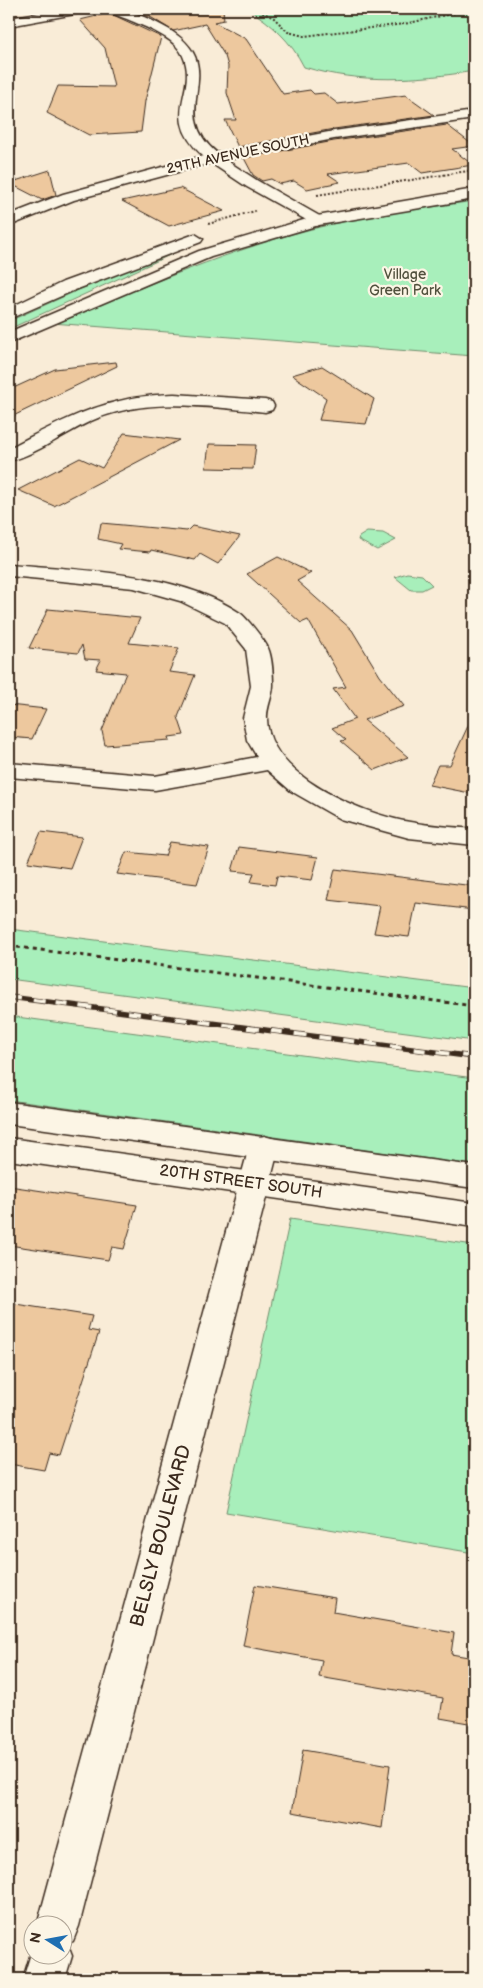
<svg xmlns="http://www.w3.org/2000/svg" width="483" height="1988" font-family="'Balsamiq Sans',sans-serif">
  <rect width="100%" height="100%" fill="#f9ecd7"/>
  <filter id="ink" filterUnits="userSpaceOnUse"><feTurbulence type="fractalNoise" baseFrequency=".02" numOctaves="2"/><feDisplacementMap in="SourceGraphic" scale="10" xChannelSelector="R" yChannelSelector="G"/><feConvolveMatrix kernelMatrix="1 2 1 2 8 2 1 2 1" color-interpolation-filters="sRGB"/></filter>
  <g filter="url(#ink)">
    <!-- green -->
    <path fill="#a8efbb" stroke="#728c6c" d="M248 9H342L383 13 474 9V71C418 80 360 84 304 67 291 41 272 24 248 9Z
      M474 201V356L52 323C143 288 233 247 328 225 376 214 426 208 474 201Z
      M170 253 172 254 9 329V321L123 270Z
      M367 532 383 533 396 540 377 550 358 540 359 537Z
      M407 573 422 575 432 585 422 590H411L395 577Z
      M9 929 474 988V1041L9 979Z
      M9 1016 474 1078V1165L9 1100Z
      M290 1219 474 1245V1553L226 1512Z"/>
    <!-- building -->
    <path fill="#edc89e" stroke="#3b2a1e" d="M127 9H223L224 20 214 22 246 39 283 94 310 90 314 94 324 93 338 104 406 95 434 115 334 129 238 147 225 120H236L227 93 228 66 225 56 205 24 173 31 152 18Z
      M109 13 161 37 145 101 141 132 89 135 47 113 58 86 114 87 105 48 80 20Z
      M447 125 474 146 452 149 473 165 422 173 409 163 328 174 340 182 307 189 294 181 280 184 271 179 262 181 253 175 244 158 334 141Z
      M50 170 56 195 42 200 9 183Z
      M180 188 224 211 169 226 122 201Z
      M116 362 117 366 9 418V390L55 369Z
      M322 366 374 399 366 424 319 420 326 398 292 375Z
      M124 433 179 440 54 506 18 490 80 458 102 468Z
      M209 444 256 445 253 469 206 468Z
      M101 523 187 531 192 526 240 536 218 564 200 554 195 560 151 550 150 552 118 549 121 544 98 539Z
      M278 557 311 573 297 581 352 630 380 676 404 706 364 720 408 757 375 770 341 741 346 740 332 728 355 719 333 689 346 687 308 620 301 623 247 574Z
      M48 609 140 618 129 643 179 648 169 672 195 675 178 717 184 735 169 737 170 740 105 745 102 731 126 673 96 670 101 660 85 659 82 645 78 653 29 648Z
      M9 705 46 709 32 739 9 737Z
      M474 713V782L470 793 429 785 438 765H450Z
      M41 832 82 837 70 868 28 862Z
      M170 842 209 847 197 884 117 874 126 852 165 856Z
      M239 847 318 857 312 880 277 876 275 885 251 882 254 873 232 871Z
      M335 869 474 886V910L416 903 409 937 374 933 380 906 328 900Z
      M9 1186 137 1205 124 1249 112 1247 108 1260 9 1245Z
      M9 1303 92 1316 88 1330 99 1332 59 1455 49 1453 44 1470 9 1464Z
      M255 1585 335 1598 333 1612 454 1633 451 1654 474 1658V1724L440 1718 443 1698 319 1677 322 1660 243 1646Z
      M303 1750 390 1765 382 1828 292 1812Z"/>
    <g fill="none" stroke-linecap="round" stroke-linejoin="round">
      <!-- street casing -->
      <g stroke="#3b2a1e" stroke-width="3">
        <path id="street" d="M61 9H86L80 13 9 26V18Z
          M107 9C125 8 141 15 157 23 241 64 161 107 217 153L334 131 474 111V119L334 139 226 160 258 181 323 218 325 221 317 226 247 187 211 163 74 200 9 226V215L63 194 203 156C158 114 199 92 183 56 175 37 145 27 127 19 120 16 111 14 107 9Z
          M174 394 265 400 272 402 274 406 272 410 265 412C209 407 152 397 98 418 70 429 37 455 9 461V448C65 419 109 395 174 394Z
          M9 564C80 570 179 572 240 613 246 617 265 641 268 648 272 657 273 675 273 685 273 696 266 708 267 719 268 776 362 814 410 822 431 826 453 827 474 829V845L409 838 340 819 291 791 267 770 155 790 9 777V763L155 776 257 757 247 740 243 718 251 686 246 649 225 623 180 601 134 588 9 576Z
          M264 1136 275 1139 279 1147 79 1926 73 1941 67 1943 72 1956 65 1979H23L32 1950V1956H62V1926H37L249 1147 253 1139Z"/>
      </g>
      <!-- secondary casing -->
      <g stroke="#3b2a1e" stroke-width="3">
        <path id="secondary" d="M474 189V199L319 225 211 257 9 343V332L199 251 317 216Z
          M195 234 203 239 201 242 75 290 9 319V308L63 282Z
          M9 1102 474 1166V1188L9 1124Z
          M9 1138 474 1203V1227L9 1160Z"/>
      </g>
      <!-- path-far1 -->
      <path stroke="#3b2a1e" stroke-width="2" stroke-dasharray="2 2" stroke-linecap="butt" d="M255 9 274 18 288 32 304 36 404 24 474 9
        M317 195 474 170
        M208 224 255 211"/>
      <!-- path -->
      <path stroke="#3b2a1e" stroke-width="3" stroke-dasharray="4 4" stroke-linecap="butt" d="M9 946 474 1006"/>
      <!-- street -->
      <use href="#street" fill="#fcf5e5" fill-rule="evenodd"/>
      <!-- secondary -->
      <use href="#secondary" fill="#fcf5e5" fill-rule="evenodd"/>
      <!-- rail casing -->
      <g stroke="#3b2a1e" stroke-width="5.5">
        <path id="rail" d="M9 997 474 1057"/>
      </g>
      <!-- rail -->
      <use href="#rail" stroke="#fcf5e5" stroke-width="4" stroke-dasharray="12" stroke-linecap="butt"/>
    </g>
  </g>
  <g text-anchor="middle" dominant-baseline="central" stroke-width="4.5" stroke-linejoin="round" paint-order="stroke">
    <!-- far-street labels -->
    <g font-size="14" fill="#3b2a1e" stroke="#fcf5e5">
      <text transform="translate(238 154) rotate(-12)">29TH AVENUE SOUTH</text>
    </g>
    <!-- far-park labels -->
    <g font-size="14" fill="#51513d" stroke="#fcf5e5">
      <text x="405" y="274">Village<tspan x="405" dy="16">Green Park</tspan></text>
    </g>
    <!-- street labels -->
    <g font-size="16" fill="#3b2a1e" stroke="#fcf5e5">
      <text transform="translate(241 1182) rotate(8)">20TH STREET SOUTH</text>
    </g>
    <!-- near-street labels -->
    <g font-size="19" fill="#3b2a1e" stroke="#fcf5e5">
      <text transform="translate(161 1536) rotate(-75)">BELSLY BOULEVARD</text>
    </g>
  </g>
  <!-- margin -->
  <rect width="483" height="1988" fill="none" stroke="#fcf5e5" stroke-width="30"/>
  <rect x="15" y="15" width="453" height="1958" fill="none" stroke="#3b2a1e" stroke-width="2" filter="url(#ink)"/>
  <!-- north arrow -->
  <g transform="translate(48 1940) rotate(281)"><circle r="24" fill="#fcf5e5" stroke="#afa495"/>
  <path d="M0-4L9 19L0 12L-9 19Z" fill="#1f6fb2"/>
  <text y="-8" font-size="14" font-weight="bold" text-anchor="middle" fill="#3b2a1e">N</text>
  </g>
</svg>
